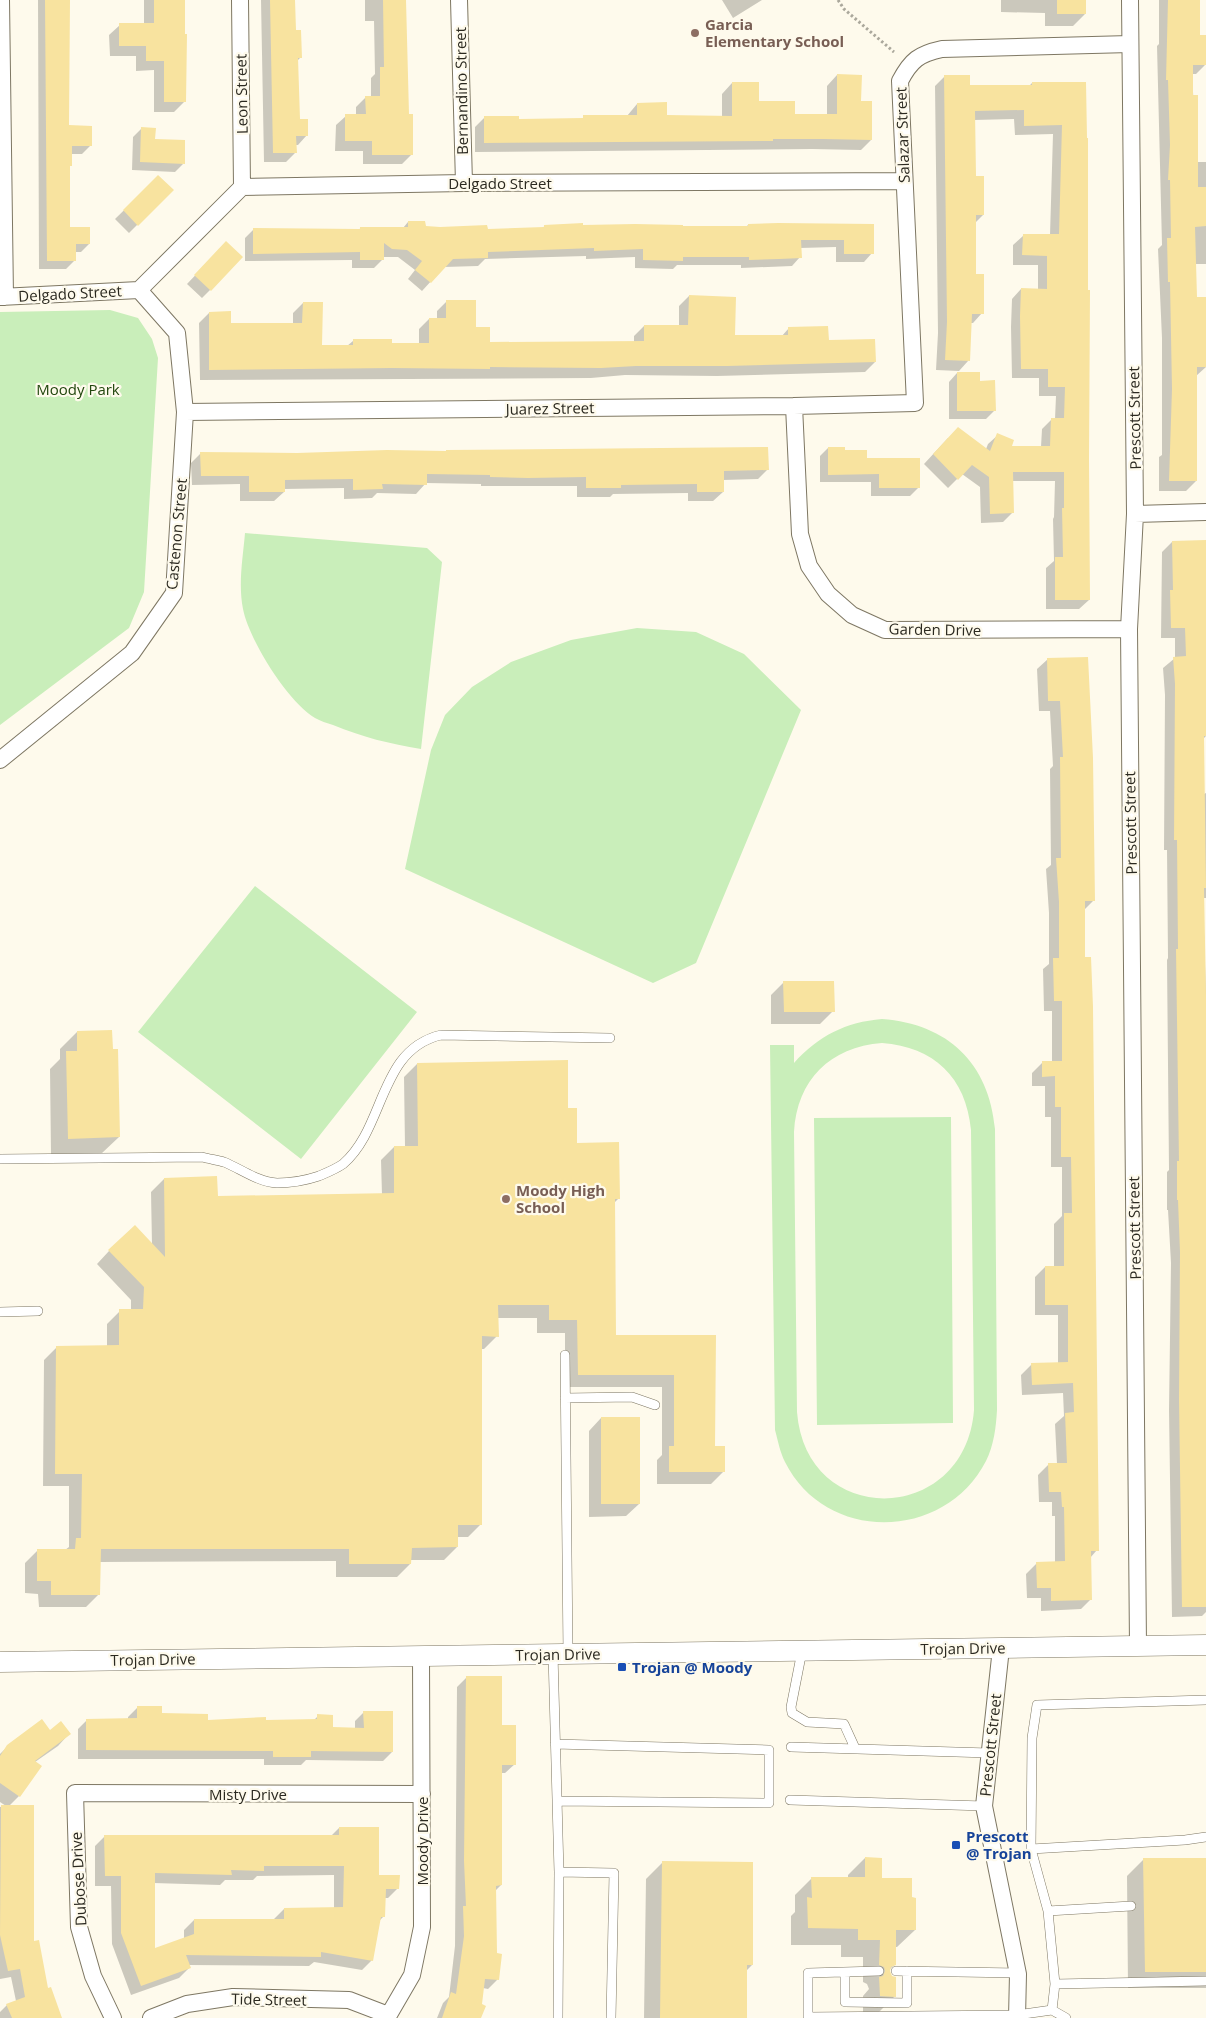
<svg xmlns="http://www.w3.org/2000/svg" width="1206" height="2018" font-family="'Open Sans',sans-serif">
  <rect width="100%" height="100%" fill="#fefaec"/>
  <!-- green -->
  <path fill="#c9eeba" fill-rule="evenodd" d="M110 310 138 318 152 339 158 358 144 592 129 628 0 725V312Z
    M245 533 427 548 442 562 421 749C390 744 362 737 333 725 327 723 320 721 315 718 288 702 249 640 243 609 238 584 243 557 245 533Z
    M637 628 696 632 744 654 801 710 696 963 653 983 405 869 431 750 445 715 472 687 511 662 571 640Z
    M255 886 417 1012 301 1159 138 1032Z
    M882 1019C948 1024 989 1063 995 1129L997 1410C996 1427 994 1445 986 1461 945 1541 826 1544 785 1462 780 1452 778 1441 775 1430L770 1045H794V1063C818 1036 846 1022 882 1019ZM882 1043C934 1047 966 1077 971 1130L974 1410C965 1526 806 1529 797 1412L794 1132C797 1080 830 1047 882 1043Z
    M951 1117 953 1423 817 1425 814 1118Z"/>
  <!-- shadow -->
  <path fill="#0003" fill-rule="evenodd" d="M38 0H68L67 127 90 146 82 154H70L68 167 69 228 89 244 81 252H75V260L66 269H39Z
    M144 0H184L185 101 174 112H154V70L136 71V56H110L109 35 120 25 144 24Z
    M261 0H294L295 31 301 57 297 61 299 120 307 135 298 145H295V153L286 162H264Z
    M365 0H406L405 12 408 115 412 154 402 164H363V151H335L336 125 346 116H356V107L366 97H371V78L375 74 374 21H365Z
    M722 0H762L733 18Z
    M1001 0H1085V14L1073 26H1045V13L1001 12Z
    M1159 0H1199V37L1206 36 1205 65 1196 74H1192L1197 162H1206V264H1195L1196 298H1206V367L1196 376V481L1186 491H1159V457L1162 455V338L1158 249 1162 245 1157 46 1159 44Z
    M837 75 860 102 871 140 861 150 812 149 475 152V127L485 117 518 120H580L584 117 627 116 637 104 666 117H722V94L732 83 758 102 794 115H827V86Z
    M945 76 969 86H1029L1032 83H1085L1089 600 1079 609H1046V568L1054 561 1053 519 1054 517 1055 481H1012L1013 512 1003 522 981 523 980 487 962 474 948 488 924 464 948 438 986 449 988 444 998 435 1010 447H1041L1042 429 1052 419H1055L1056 396H1039V378H1012L1011 327 1012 299 1021 289 1038 290V265H1013V245L1023 236 1050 235 1053 134 1015 135 1014 119 974 120V178L983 215 975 223V275L982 313 973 323H970L968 361 959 371 936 370 938 333 935 86Z
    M142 128 183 164 175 172 132 170 133 137Z
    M158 177 172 190 129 233 115 219Z
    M408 222 425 227 486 230 542 228 545 226 746 227 748 225H872V253L864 262H836V247L800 248V257L792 266 741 268V265H677L673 269 635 268V257L586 259V256L485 259 478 266 444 267 422 291 408 279 415 270 398 257H382V260L374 268H352V260L245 261V238L254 229 358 230 361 228H403Z
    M226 243 210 290 202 298 187 284Z
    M689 296 734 336 781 337 789 328 828 341 875 362 865 372 717 376 625 375 591 378 200 380 199 323 209 313 230 325 293 324V313L303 303 321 346H347L353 341 391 344H419V329L429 319H437V311L447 301 489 344 634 342V336L644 326H679V306Z
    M957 373 979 382 994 411 986 419H949V382Z
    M828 448 866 460 919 487 910 496H871V482H820V456Z
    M201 453 767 470 758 479 723 480V492L713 501H688V493L613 494 610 497H577V486H481V484L426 483 416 494 377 493 372 498 344 499V488L284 489V492L274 501H240V484L192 485 191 463Z
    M1206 541V736L1203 739 1204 794 1206 793V898H1203L1206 997V1612L1202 1616 1172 1617 1169 1410 1171 1263 1168 1210H1167V1172L1169 1170 1167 960 1168 958 1167 850H1164L1165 695 1163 668 1175 658V638H1161L1162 552 1172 542Z
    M1087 658 1093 901 1084 910 1097 1550 1090 1558 1091 1599 1081 1609 1041 1611V1598H1027L1026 1574 1037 1563H1055V1516H1052V1502H1039L1038 1475 1049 1464H1057L1055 1424 1064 1416 1063 1393 1022 1395 1021 1375 1032 1364 1058 1363V1315H1035V1277L1045 1267H1054V1224L1062 1216V1167H1051V1117H1045V1086H1032V1073L1042 1063H1052V1011H1044L1043 969 1049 964V913L1046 869 1051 865 1050 769 1053 766 1050 711H1039L1037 669 1048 659Z
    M784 982 833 1011 820 1024H771V995Z
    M77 1032 119 1137 101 1154 51 1155 50 1069 60 1059V1049Z
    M417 1064 567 1109 576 1144 619 1198 614 1203 615 1337H714V1447L724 1471 711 1484H657V1460L662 1455V1387H565V1333H537V1318H497V1336L484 1349H481V1524L468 1537H457V1547L444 1560H410V1564L397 1577H336V1561L99 1562V1594L86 1607H39L38 1594 25 1593V1563L38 1550H65L69 1547V1486H43L44 1360 57 1347H107V1324L120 1311H131V1300L97 1264 109 1251 152 1245 151 1192 164 1179 216 1197 382 1195 381 1160 394 1147H405L404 1077Z
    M601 1418 639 1504 626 1516 589 1517V1431Z
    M466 1678 501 1726 515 1764 505 1773H501V1885L495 1891 496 1954 500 1955 497 1980 488 1989 483 1988 480 2018H437L443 2003 449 1997 455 1946 457 1687Z
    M137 1708 161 1714 207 1721H313L318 1716 332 1728 355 1729V1721L364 1712 392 1752 383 1761 306 1760 301 1765H264V1759H78V1729L87 1720 128 1719V1717Z
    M50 1731 69 1734 58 1746 35 1762 19 1796 9 1806 32 1942 48 1990 61 2018H0V2012L7 2005 16 2001 11 1977 0 1979V1807L6 1806 0 1802V1754L8 1746Z
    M339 1828 378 1876 398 1888 388 1898H384V1916L378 1922 372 1960 362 1970 314 1962 309 1966 188 1965 189 1968 179 1978 131 1995 112 1944 111 1886H95V1846L105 1836H331ZM334 1875V1909H284L273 1920H194L184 1930V1939L154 1950 153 1883 220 1885 225 1880H253L257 1876Z
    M865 1858 915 1930 897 1947H895V1964L889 1970 895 1996 878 2013H863V1996L869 1989 867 1984 863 1982V1957H841V1945H791V1916L795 1912V1895L812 1878H848V1875Z
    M1144 1859 1206 1860V1988H1128L1127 1876Z
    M663 1862 752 1965 746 1971V2018H644L646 1879Z"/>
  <!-- building -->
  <path fill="#f8e39f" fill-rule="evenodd" d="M45 0H70L69 125 92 126V146H72V166H70V227H90V244H76V261H47Z
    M154 0H185V34H187L186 102H164V61H146V46H119V23H154Z
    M270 0H295L296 30H301L302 58H298L300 119H308V136H296L297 153H273Z
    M383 0H406L409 114H413V155H372V141H345V114H366L365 96H380V67H384Z
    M1057 0H1086V14H1057Z
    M1168 0H1200V35H1206V65H1193V95H1198V187H1206V226L1195 227 1197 297H1206V367H1197V481H1169L1172 389 1170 282H1168L1167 238H1171L1170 180H1168L1170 145 1168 80H1166Z
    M837 74 862 75 861 101H872V140L823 139H773V141L484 143V116H519V119L583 118V115H637V103L667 102V115L732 116V82H759V101H795V114H837Z
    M944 75H970V85H1032V82H1086L1087 138H1088V290H1090L1089 459 1090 600H1055V557H1063L1062 508H1064V472H1013L1014 513 990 514 989 477 972 465 958 480 933 454 958 427 990 451 997 433 1014 440 1012 446H1050L1051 418H1064L1065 387H1048V369H1021L1020 316 1021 288 1047 289V256L1022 255 1023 234H1059L1062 125 1024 126V110L975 111 976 176H984V215H976V274H984V314H972L970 361 945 360 947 322Z
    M141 127 156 128 155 139 185 140V164L140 162Z
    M158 175 174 190 138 226 123 210Z
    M408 221H425L426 226 440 227 487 225 488 229 544 227V225L583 223V225L635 224 683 225V226H748V224L778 223 874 224V254H844V240H801L802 258 779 259 749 260V257H683V261L643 260V249L594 251V248L488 252V258L453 259 431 283 415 270 422 261 407 250 392 249 384 243V260H360V252L253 254V228L360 229V227H408Z
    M226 241 243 257 211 291 194 275Z
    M689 295 736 297 735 335H788V327L828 326 829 340 875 339 876 362 727 366H636L601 368 490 367V369L392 368 209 370V312L231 311V323H302L303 302H323L322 345H353V339H392V343H429V318H446V300H476V327H490V342L644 341V325H688Z
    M957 372H980V381L995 380 996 411H957Z
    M768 447 769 470 724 471V492H697V484L621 485V488H586V477L528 478 490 477V475L427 474V485L382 484 383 489 353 490V479L285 480V492H249V476H201L200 452 297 453 387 450 446 451V450Z
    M828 447H845V450H867V458H920V488H879V474L828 475Z
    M1206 540V736H1204L1206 888H1204L1206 996V1607H1182L1179 1399 1180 1252 1178 1200H1177V1161H1179L1176 949H1178L1177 840H1174L1175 684 1173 657 1186 656 1185 628H1171L1170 590H1173L1172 541Z
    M1088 657 1093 758 1095 901H1085V957H1091L1093 1007 1099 1551H1091L1092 1600 1051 1601V1588H1037L1036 1562 1065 1561 1064 1507H1062L1061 1492H1049L1048 1463H1067L1065 1413 1074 1412 1073 1383 1032 1385 1031 1363 1068 1362V1305H1045V1266H1064V1213H1072L1071 1157H1061V1107H1055V1076L1042 1077V1061H1062V1001H1054L1053 958H1059V902L1056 858H1061L1060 757H1063L1060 701H1048L1047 658Z
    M783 981H834L835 1012H784Z
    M112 1030 113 1049H118L120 1137 68 1139 66 1051H77V1031Z
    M568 1060V1108H577V1143L619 1142 620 1199H615L616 1335H716L715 1446H725V1472H669V1446H674V1375H578L577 1320H549V1305H498L499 1337 482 1336V1525H458V1547L412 1548 411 1564H349V1549H101L100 1595H51V1581H37V1549H75L76 1538H81L82 1474H55L56 1346 119 1345V1309H143L144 1287 108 1250 135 1225 165 1257 164 1178 217 1176 218 1196 394 1193V1146H418L417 1063Z
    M601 1417H640V1504H601Z
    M466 1676H502V1725H516V1765H502V1885L496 1886 497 1953 502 1954 499 1980 485 1979 482 2004 486 2006 481 2018H442L451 1992 456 1994 464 1936 463 1906H466L464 1861Z
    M137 1706H162V1713L208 1714V1720L266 1717V1720L317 1719V1714L333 1715V1727L364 1728 363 1711H393V1752L311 1751V1757H273V1751L86 1750V1719L137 1718Z
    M42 1719 50 1730 61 1721 71 1734 35 1761 42 1766 20 1797 0 1783V1756L7 1745Z
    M1 1805H34V1941L39 1940 48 1988 51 1987 62 2018H12L6 2004 25 1997 20 1969 8 1971 0 1935Z
    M339 1827H379V1875H400L399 1889H386L385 1917H381L373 1961 321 1952V1957L186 1955 191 1968 141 1986 121 1933V1876H105L104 1835H339ZM264 1866H344L343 1907 284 1908V1919H194V1934L155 1948V1873L232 1875 231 1870 264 1871Z
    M865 1857 882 1858V1878H912V1897L916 1898V1930H896V1965L891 1967 890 1971 892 1976 896 1977V1997L880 1996 879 1977 883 1976 885 1971 884 1967 879 1965 880 1940H858V1929L808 1928 807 1897 812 1898 811 1877H865Z
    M1143 1858H1206V1972H1145Z
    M662 1861 753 1862V1965H747V2018H660Z"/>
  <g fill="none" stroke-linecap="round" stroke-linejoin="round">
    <!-- service casing -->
    <g stroke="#7e7763" stroke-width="10">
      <path id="service" d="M0 1159 202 1157C209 1159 217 1160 224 1162 241 1169 258 1182 277 1183 290 1183 307 1180 319 1176 326 1173 336 1169 343 1164 386 1127 378 1050 441 1035L610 1038
        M0 1312 38 1311
        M565 1355 568 1654
        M565 1398 632 1397 655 1405
        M802 1651 791 1707 792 1713 807 1722 844 1724 855 1748
        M553 1654 559 1872 558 2018
        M555 1744 769 1750V1803L557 1801
        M791 1747 989 1753
        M790 1800 984 1806
        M1031 1849 1032 1738 1037 1705 1206 1700
        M559 1872 614 1873 611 2018
        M1048 1911 1131 1906
        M879 1971 808 1973V2017L1017 2015 1052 2010 1066 2018
        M896 1971 1018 1973
        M845 1972V2002L907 2003V1971
        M1055 1984 1048 1911 1031 1849 1185 1840 1206 1837
        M1052 2010 1055 1984 1206 1981"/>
    </g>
    <!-- minor casing -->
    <g stroke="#7e7763" stroke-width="18">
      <path id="minor" d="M1 0 5 297
        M240 0 242 187
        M459 0 464 183
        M1130 0 1135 514 1129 629 1138 1646
        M0 297 139 290 242 187 464 183 903 181
        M794 406 800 534 809 566 828 594 852 615 885 630 1129 629
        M185 412 794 406 915 403 900 81C911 60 919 54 942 49L1130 44
        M1135 514 1206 512
        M0 760 132 653 174 593 185 412 177 333 139 290
        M1001 1648 984 1806 1018 1974 1017 2018
        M113 2018 93 1976 79 1927 75 1793 422 1794
        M151 2018 187 2004 233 1997 349 2000 388 2015
        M387 2018 412 1975 422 1927 421 1656"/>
    </g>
    <!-- tertiary casing -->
    <g stroke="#7e7763" stroke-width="21">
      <path id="tertiary" d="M0 1662 1206 1645"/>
    </g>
    <!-- path -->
    <path stroke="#aba89c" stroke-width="3" stroke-dasharray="2.5 2.5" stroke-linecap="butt" d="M838 0 844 9 894 52"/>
    <!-- service -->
    <use href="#service" stroke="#fff" stroke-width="9"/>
    <!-- minor -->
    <use href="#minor" stroke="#fff" stroke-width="16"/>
    <!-- tertiary -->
    <use href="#tertiary" stroke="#fff" stroke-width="20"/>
  </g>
  <!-- markers -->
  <g fill="#8d6e63" stroke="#fefaec" stroke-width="2">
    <circle cx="695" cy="33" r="5"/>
    <circle cx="506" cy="1199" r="5"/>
  </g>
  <g fill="#1a4fb4" stroke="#fefaec" stroke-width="2">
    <rect x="617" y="1662" width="10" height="10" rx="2.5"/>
    <rect x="951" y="1840" width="10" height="10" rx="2.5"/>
  </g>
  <g text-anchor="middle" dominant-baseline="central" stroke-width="4.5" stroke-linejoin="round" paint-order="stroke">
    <!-- education labels -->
    <g font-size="15" font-weight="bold" fill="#785e54" stroke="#fefaec" text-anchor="start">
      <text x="705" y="24">Garcia<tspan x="705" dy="17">Elementary School</tspan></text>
      <text x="516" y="1190">Moody High<tspan x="516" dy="17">School</tspan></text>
    </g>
    <!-- street labels -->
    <g font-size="15" fill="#2b2920" stroke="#fefaec">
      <text transform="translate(461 91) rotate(-91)">Bernandino Street</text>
      <text transform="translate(241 94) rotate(-91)">Leon Street</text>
      <text transform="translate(902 135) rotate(-92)">Salazar Street</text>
      <text x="500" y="183">Delgado Street</text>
      <text transform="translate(70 293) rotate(-3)">Delgado Street</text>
      <text transform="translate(550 408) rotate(-1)">Juarez Street</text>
      <text transform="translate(1134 418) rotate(-91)">Prescott Street</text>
      <text transform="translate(176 534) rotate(-85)">Castenon Street</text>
      <text transform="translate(935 629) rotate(1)">Garden Drive</text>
      <text transform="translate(1130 823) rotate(-91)">Prescott Street</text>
      <text transform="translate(1134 1228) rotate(-91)">Prescott Street</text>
      <text transform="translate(963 1648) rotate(-1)">Trojan Drive</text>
      <text transform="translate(558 1654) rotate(-1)">Trojan Drive</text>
      <text transform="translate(153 1659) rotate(-1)">Trojan Drive</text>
      <text transform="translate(990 1745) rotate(-84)">Prescott Street</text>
      <text x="248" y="1794">Misty Drive</text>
      <text transform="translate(422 1841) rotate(-90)">Moody Drive</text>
      <text transform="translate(78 1879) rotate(-93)">Dubose Drive</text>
      <text transform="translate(269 1999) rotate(1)">Tide Street</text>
    </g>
    <!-- park labels -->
    <g font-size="15" fill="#22470e" stroke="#fefaec">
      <text x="78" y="389">Moody Park</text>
    </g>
    <!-- transit labels -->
    <g font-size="15" font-weight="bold" fill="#164399" stroke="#fefaec" text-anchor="start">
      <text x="632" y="1667">Trojan @ Moody</text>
      <text x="966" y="1836">Prescott<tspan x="966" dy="17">@ Trojan</tspan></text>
    </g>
  </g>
</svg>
